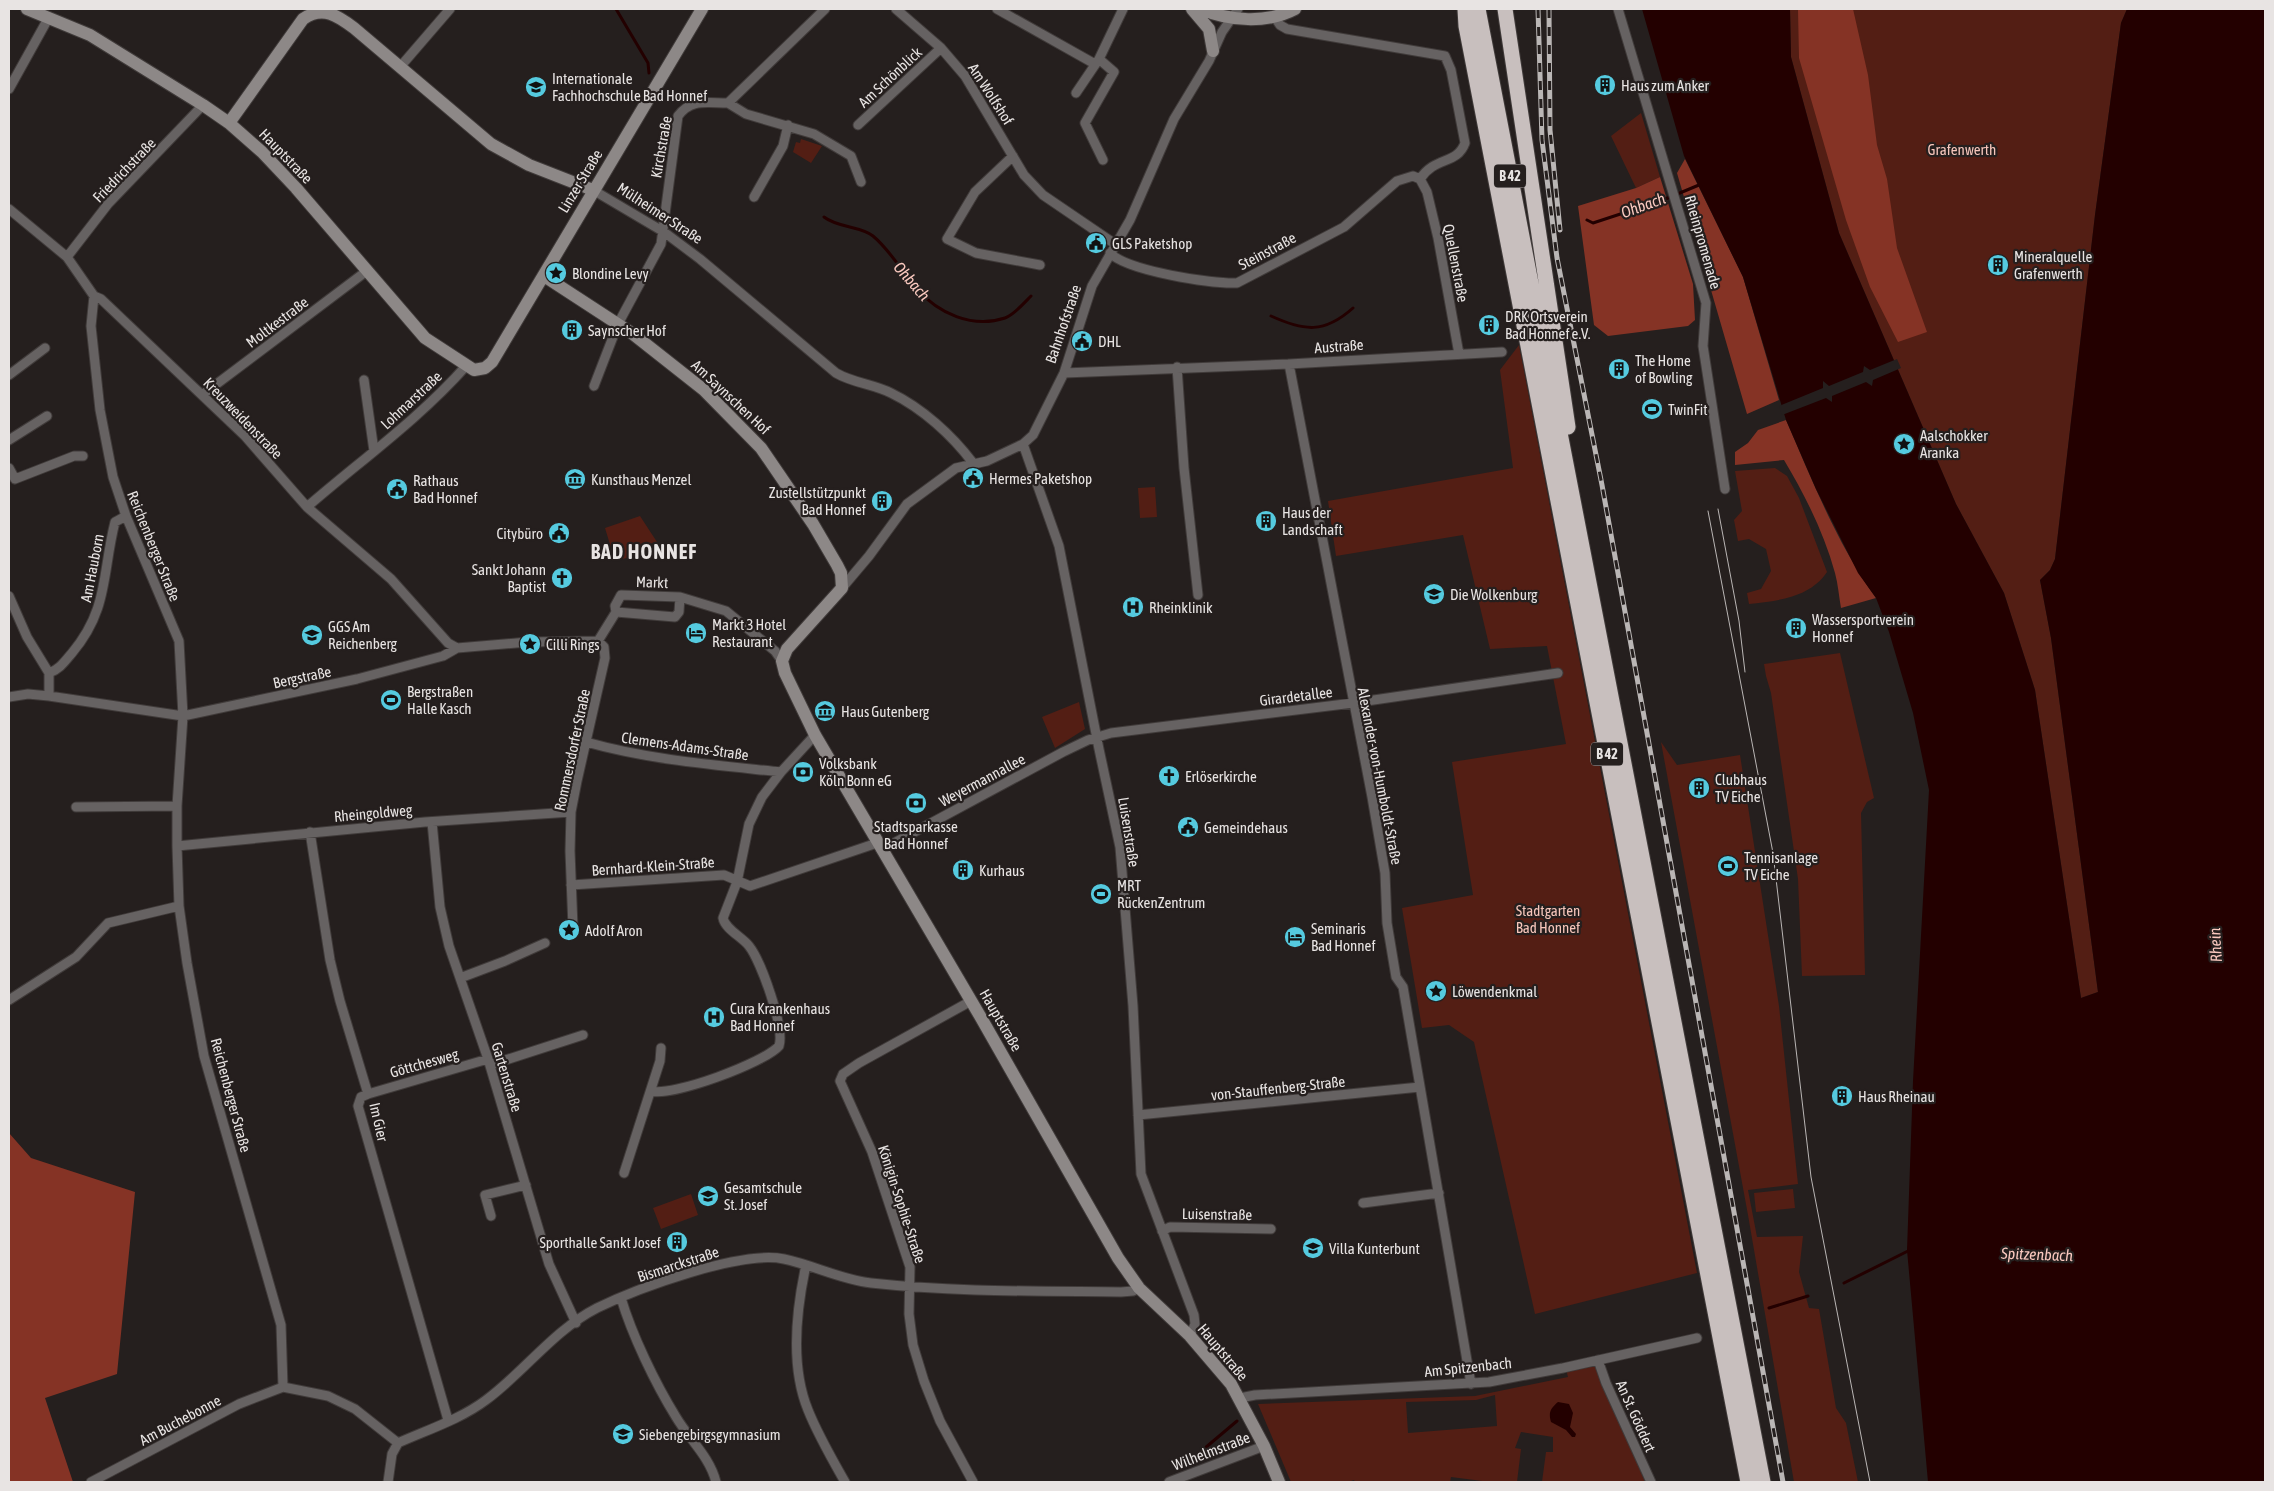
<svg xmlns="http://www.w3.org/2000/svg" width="2274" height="1491" font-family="'Asap Condensed',sans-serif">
  <rect width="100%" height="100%" fill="#251f1e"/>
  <!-- green -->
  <path fill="#531e14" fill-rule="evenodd" d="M1790 9H2127L2121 23 2095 215 2055 559 2050 570 2040 580 2051 638 2098 992 2081 998 2035 690 2004 593 1956 504 1839 233 1791 57Z
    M1641 113 1660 177 1636 188 1611 136Z
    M801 139 822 146 811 163 793 152 796 142 800 143Z
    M1519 345 1697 1273 1535 1314 1474 1042 1449 1025 1422 1028 1402 908 1473 895 1452 762 1566 744 1547 646 1490 649 1463 535 1336 556 1328 501 1513 468 1500 370Z
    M1775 468 1787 476 1799 498 1827 572C1810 598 1776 601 1749 604L1747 593 1761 589 1771 571 1766 549 1749 539 1738 541 1734 520 1742 511 1735 471Z
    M1155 487 1157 517 1140 518 1138 488Z
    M640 516 657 542 637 547 634 556 615 561 605 528Z
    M1840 653 1874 798 1867 802 1861 813 1865 975 1802 976 1798 879 1771 693 1766 676 1764 664Z
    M1079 702 1085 729 1055 748 1042 717Z
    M1661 742 1677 765 1740 755 1779 1006 1798 1184 1748 1190 1757 1237 1803 1236 1799 1272 1809 1308 1819 1309 1836 1408 1846 1423 1858 1482H1794L1748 1215Z
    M1793 1189 1795 1208 1756 1212 1754 1193Z
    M691 1194 698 1215 661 1229 653 1208Z
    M1596 1364 1645 1482H1542L1546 1452H1553V1437L1521 1432 1515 1448 1521 1449 1517 1482H1490L1451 1477 1450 1482H1355L1354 1480 1348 1482H1291L1258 1404 1475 1396 1568 1377 1566 1369ZM1495 1395 1497 1426 1408 1433 1406 1402 1476 1400Z"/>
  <!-- forest -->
  <path fill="#853325" d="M1798 9H1853L1868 75 1877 145 1887 179 1897 248 1927 332 1898 342 1870 287 1846 220 1799 58Z
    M1685 159 1743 277 1779 400 1747 414 1677 173Z
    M1660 177 1693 284 1695 320 1688 326 1608 336 1594 325 1578 206 1636 188Z
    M1786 420C1812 480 1837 544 1876 598L1841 608C1839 597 1838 584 1835 573 1824 533 1805 495 1784 460L1735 465V452L1748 443 1758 430Z
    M9 1133 31 1158 135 1192 117 1374 45 1398 73 1482H9Z"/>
  <!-- water -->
  <path fill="#230000" d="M1642 9H1790L1791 57 1839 233 1956 504 2004 593 2035 690 2081 998 2098 992 2051 638 2040 580 2050 570 2055 559 2095 215 2121 23 2127 9H2265V1482H1928L1907 1250 1913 1081 1929 790 1913 713 1889 632 1876 598 1858 573 1816 489 1786 420 1743 277 1684 156Z
    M1558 1402 1569 1404 1573 1413 1570 1427 1576 1434 1575 1437H1572L1566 1430 1551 1422C1548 1412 1551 1408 1558 1402Z"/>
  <!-- pier -->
  <path fill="#251f1e" d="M1897 359 1901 368 1873 380 1872 386 1866 382 1832 396V402L1826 398 1782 415 1779 406 1823 388V381L1829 386 1863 372 1864 366 1870 370Z"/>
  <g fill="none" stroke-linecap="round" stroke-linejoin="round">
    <!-- stream -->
    <path stroke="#230000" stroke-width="3" d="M616 9 648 63 649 73
      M824 217C838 228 861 226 873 236 891 251 902 272 917 289 938 313 972 329 1005 318 1014 315 1024 303 1031 296
      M1587 220 1593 223 1663 200 1699 185 1701 186
      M1271 316C1304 331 1324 334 1353 308
      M1844 1283 1910 1250
      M1769 1308 1808 1296
      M1205 1448 1237 1421"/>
    <!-- street casing -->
    <g stroke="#403b3a" stroke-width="11">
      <path id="street" d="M896 9 941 48 965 76 1024 175 1043 195 1115 244
        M997 9 1095 64
        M1618 9 1706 303 1703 346 1725 489
        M1274 16 1280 25 1287 29 1445 56 1451 70 1465 143C1457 165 1435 156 1420 179
        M1099 59 1114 72 1085 123 1103 160
        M400 67 450 9
        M9 89 49 17
        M1076 93 1099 59 1123 9
        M728 103 746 114 814 134 851 156 861 182
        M858 125 941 48
        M1013 156 975 192 947 239 976 253 1040 265
        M1420 179 1427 192 1438 238 1459 354
        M593 190 664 232 700 259 836 373C853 383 873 384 891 393 922 408 952 435 973 463
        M754 197 783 146 788 125
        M9 209 67 257 94 296 101 299 245 436 307 507 391 579 448 643 457 648
        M1110 253C1127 271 1212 284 1237 283L1344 227 1397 181 1413 176 1420 179
        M67 257 108 204 203 105
        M94 296 91 326 100 410 113 477 126 516 179 641 183 716 177 806V846L179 906 187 963 204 1056 281 1325 283 1387
        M1289 364 1372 797 1385 873 1387 923 1396 977 1403 987 1471 1384
        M1177 367 1184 468 1198 595
        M1064 373 1289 364 1502 352
        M9 375 45 348
        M364 380 374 451
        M594 386 618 324 661 244 678 116C691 98 707 103 728 103L825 9
        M202 395 368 270
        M9 440 47 416
        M1023 444 1059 546 1099 749 1120 847 1133 1006 1141 1174 1194 1315 1195 1324 1190 1336
        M9 468 15 479 74 456H83
        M307 507C360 461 419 419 466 366
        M842 588 869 556 907 504 956 468 987 461 1023 444 1033 435 1064 373 1092 286 1130 220 1174 119 1209 61 1222 32 1238 9
        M9 596 27 637 49 673V696
        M616 612 675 617 679 612 680 597
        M598 641 616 612 615 606 621 595 680 597 726 611 775 651 782 661
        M49 673C60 669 65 661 72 653 109 609 102 573 115 522L126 516
        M9 697 28 694 49 696 183 716 357 679 443 656 457 648 528 642 598 641
        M586 742C650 760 715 765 781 772
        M76 807 177 806
        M432 822 440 907 449 946 488 1059 549 1264 576 1323
        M310 832 330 960 340 1001 368 1094
        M177 846 425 822 571 812
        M881 850 1063 752 1088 740 1111 733 1353 703 1558 673
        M571 885 724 875 750 886 877 843
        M573 928 570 851 571 812 577 781 605 658 604 647 598 641
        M460 978 505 961 545 943
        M9 1000 76 957 108 923 179 906
        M971 1001 859 1063 843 1074 840 1081 872 1152 910 1267 909 1314 913 1345 924 1381 940 1421 973 1482
        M490 1065 583 1035
        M651 1091C672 1097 764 1063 779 1046 785 1028 761 961 749 946 742 937 725 929 723 918L737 882 749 824 762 797 781 772 815 735
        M1138 1115 1420 1087
        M624 1173 660 1061 661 1048
        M1363 1203 1439 1193
        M491 1216 485 1195 526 1185
        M1162 1231 1170 1227 1271 1229
        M806 1265C796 1311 790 1366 808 1410 818 1435 832 1459 845 1482
        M621 1298C632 1335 655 1383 676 1417 689 1439 710 1457 716 1482
        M1598 1360 1606 1383 1651 1482
        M283 1387 328 1396 355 1409 398 1443
        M1240 1398 1255 1395 1489 1382 1563 1368 1697 1338
        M448 1420 358 1106 361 1097 368 1094 488 1059
        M91 1482 239 1404 283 1387
        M388 1482 392 1454 398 1443C427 1430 461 1419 486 1400 524 1372 554 1330 597 1308 638 1288 741 1250 784 1259 813 1265 842 1280 871 1283 954 1292 1038 1291 1121 1292L1133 1291 1139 1288
        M1169 1482 1264 1446"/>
    </g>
    <!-- secondary casing -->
    <g stroke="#403b3a" stroke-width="14">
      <path id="secondary" d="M27 9 90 35 203 105 229 123 262 152 296 188 425 338 474 370 485 368 492 362 702 9
        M1192 9 1209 29 1213 51
        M1201 9C1229 21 1267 24 1295 9
        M229 123 303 19C323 5 338 16 354 28L491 144 529 165 593 190
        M544 276 633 334 704 390 761 448 813 524 837 565 841 573 842 588 787 649 782 661 785 673 815 735 980 1016 1118 1258 1139 1288 1190 1336 1231 1384 1264 1446 1279 1482"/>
    </g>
    <!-- highway casing -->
    <g stroke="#403b3a" stroke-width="17">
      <path id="highway" d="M1465 9 1466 26 1748 1482
        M1478 9 1763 1482
        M1505 9 1568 427"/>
    </g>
    <!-- street -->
    <use href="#street" stroke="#666262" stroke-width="9"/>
    <!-- secondary -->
    <use href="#secondary" stroke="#8d8887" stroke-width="12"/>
    <!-- highway -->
    <use href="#highway" stroke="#c8bfbe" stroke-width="15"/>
    <!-- tram -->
    <path stroke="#bab6b5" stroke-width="1" d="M1718 509 1739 621 1745 672
      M1708 511 1773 853 1811 1177 1870 1482"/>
    <!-- rail casing -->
    <g stroke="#bab6b5" stroke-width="5">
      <path id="rail" d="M1538 9 1542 140 1557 258 1602 485 1783 1482
        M1549 9 1550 130 1560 230"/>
    </g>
    <!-- rail -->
    <use href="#rail" stroke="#251f1e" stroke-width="3" stroke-dasharray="9" stroke-linecap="butt"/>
  </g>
  <!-- icons -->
  <defs>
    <g id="building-disc" transform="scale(1.125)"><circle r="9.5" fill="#55cadf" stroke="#251f1e"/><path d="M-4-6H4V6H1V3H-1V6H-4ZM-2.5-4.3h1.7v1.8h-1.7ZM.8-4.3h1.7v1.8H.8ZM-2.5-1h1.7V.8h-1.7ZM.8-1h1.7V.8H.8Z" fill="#111"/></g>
    <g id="university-disc" transform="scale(1.125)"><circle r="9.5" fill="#55cadf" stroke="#251f1e"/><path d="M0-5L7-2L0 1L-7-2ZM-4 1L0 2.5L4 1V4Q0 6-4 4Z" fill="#111"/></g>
    <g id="civic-disc" transform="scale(1.125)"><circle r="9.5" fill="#55cadf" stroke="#251f1e"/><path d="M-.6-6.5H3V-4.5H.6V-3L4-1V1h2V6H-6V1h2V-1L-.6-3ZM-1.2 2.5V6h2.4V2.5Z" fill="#111"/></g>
    <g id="sight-disc" transform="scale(1.125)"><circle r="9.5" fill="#55cadf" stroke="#251f1e"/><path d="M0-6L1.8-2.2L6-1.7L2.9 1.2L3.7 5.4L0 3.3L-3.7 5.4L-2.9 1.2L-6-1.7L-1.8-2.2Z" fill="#111"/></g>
    <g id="stadium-disc" transform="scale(1.125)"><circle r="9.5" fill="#55cadf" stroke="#251f1e"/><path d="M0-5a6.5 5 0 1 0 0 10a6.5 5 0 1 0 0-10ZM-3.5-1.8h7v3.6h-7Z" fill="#111"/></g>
    <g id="museum-disc" transform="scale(1.125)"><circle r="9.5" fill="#55cadf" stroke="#251f1e"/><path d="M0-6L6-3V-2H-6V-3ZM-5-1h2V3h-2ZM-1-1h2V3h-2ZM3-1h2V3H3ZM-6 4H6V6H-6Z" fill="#111"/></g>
    <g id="church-disc" transform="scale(1.125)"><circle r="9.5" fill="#55cadf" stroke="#251f1e"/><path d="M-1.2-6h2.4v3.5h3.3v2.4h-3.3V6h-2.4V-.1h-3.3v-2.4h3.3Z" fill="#111"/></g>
    <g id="school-disc" transform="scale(1.125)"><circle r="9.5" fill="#55cadf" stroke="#251f1e"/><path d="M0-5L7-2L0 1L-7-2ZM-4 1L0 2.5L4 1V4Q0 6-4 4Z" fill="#111"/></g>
    <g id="hospital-disc" transform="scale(1.125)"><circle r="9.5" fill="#55cadf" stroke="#251f1e"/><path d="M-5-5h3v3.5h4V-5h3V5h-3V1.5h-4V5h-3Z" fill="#111"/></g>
    <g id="hotel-disc" transform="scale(1.125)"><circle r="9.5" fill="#55cadf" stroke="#251f1e"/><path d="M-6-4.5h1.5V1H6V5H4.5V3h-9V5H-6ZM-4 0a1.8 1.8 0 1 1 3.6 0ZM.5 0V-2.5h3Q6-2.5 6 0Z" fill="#111"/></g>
    <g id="bank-disc" transform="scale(1.125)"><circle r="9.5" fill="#55cadf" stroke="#251f1e"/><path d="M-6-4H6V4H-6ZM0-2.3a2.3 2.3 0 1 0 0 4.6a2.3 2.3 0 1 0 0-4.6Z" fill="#111"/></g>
  </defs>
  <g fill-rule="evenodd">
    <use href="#building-disc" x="1605" y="85"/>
    <use href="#university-disc" x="536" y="87"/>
    <use href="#civic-disc" x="1096" y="243"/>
    <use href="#building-disc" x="1998" y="265"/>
    <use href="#sight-disc" x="556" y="273"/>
    <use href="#building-disc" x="1489" y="325"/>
    <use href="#building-disc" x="572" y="330"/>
    <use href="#civic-disc" x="1082" y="341"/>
    <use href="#building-disc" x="1619" y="369"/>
    <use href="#stadium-disc" x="1652" y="409"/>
    <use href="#sight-disc" x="1904" y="444"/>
    <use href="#civic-disc" x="973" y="478"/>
    <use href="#museum-disc" x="575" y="479"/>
    <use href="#civic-disc" x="397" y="489"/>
    <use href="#building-disc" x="882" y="501"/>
    <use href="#building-disc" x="1266" y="521"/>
    <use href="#civic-disc" x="559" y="533"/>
    <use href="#church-disc" x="562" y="578"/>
    <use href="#school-disc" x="1434" y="594"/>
    <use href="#hospital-disc" x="1133" y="607"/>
    <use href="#building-disc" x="1796" y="628"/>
    <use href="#hotel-disc" x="696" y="633"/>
    <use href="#school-disc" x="312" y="635"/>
    <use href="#sight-disc" x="530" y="644"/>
    <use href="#stadium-disc" x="391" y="700"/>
    <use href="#museum-disc" x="825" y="711"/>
    <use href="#bank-disc" x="803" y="772"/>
    <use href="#church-disc" x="1169" y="776"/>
    <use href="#building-disc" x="1699" y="788"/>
    <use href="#bank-disc" x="916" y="803"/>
    <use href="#civic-disc" x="1188" y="827"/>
    <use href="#stadium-disc" x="1728" y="866"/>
    <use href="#building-disc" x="963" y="870"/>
    <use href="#stadium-disc" x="1101" y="894"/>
    <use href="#sight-disc" x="569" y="930"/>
    <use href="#hotel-disc" x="1295" y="937"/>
    <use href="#sight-disc" x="1436" y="991"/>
    <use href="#hospital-disc" x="714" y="1017"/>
    <use href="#building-disc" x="1842" y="1096"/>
    <use href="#school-disc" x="708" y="1196"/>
    <use href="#building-disc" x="677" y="1242"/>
    <use href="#school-disc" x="1313" y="1248"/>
    <use href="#school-disc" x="623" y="1434"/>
  </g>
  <g text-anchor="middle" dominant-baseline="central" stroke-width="4.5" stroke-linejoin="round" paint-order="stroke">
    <!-- shield labels -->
    <g fill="#251f1e" stroke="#aea9a8" stroke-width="1">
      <rect x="1494" y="164.5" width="32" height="23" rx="4"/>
      <rect x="1591" y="742.5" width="32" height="23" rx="4"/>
    </g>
    <g font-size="14" font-weight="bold" fill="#e8e4e3">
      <text x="1510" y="176">B 42</text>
      <text x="1607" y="754">B 42</text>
    </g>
    <!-- street labels -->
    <g font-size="15" fill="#e8e4e3" stroke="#251f1e">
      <text transform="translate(890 77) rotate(-43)">Am Schönblick</text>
      <text transform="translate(991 94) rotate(57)">Am Wolfshof</text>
      <text transform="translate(661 147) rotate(-80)">Kirchstraße</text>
      <text transform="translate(286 156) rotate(46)">Hauptstraße</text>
      <text transform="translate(124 170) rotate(-46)">Friedrichstraße</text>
      <text transform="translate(580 181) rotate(-59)">Linzer Straße</text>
      <text transform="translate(660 213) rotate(33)">Mülheimer Straße</text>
      <text transform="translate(1703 242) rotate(74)">Rheinpromenade</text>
      <text transform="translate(1267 251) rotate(-28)">Steinstraße</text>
      <text transform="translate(1456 263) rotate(79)">Quellenstraße</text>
      <text transform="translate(277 322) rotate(-37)">Moltkestraße</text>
      <text transform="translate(1063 324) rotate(-71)">Bahnhofstraße</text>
      <text transform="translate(1339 346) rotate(-4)">Austraße</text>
      <text transform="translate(731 397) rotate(43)">Am Saynschen Hof</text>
      <text transform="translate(411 400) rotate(-43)">Lohmarstraße</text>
      <text transform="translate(243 418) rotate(46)">Kreuzweidenstraße</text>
      <text transform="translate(154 546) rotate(68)">Reichenberger Straße</text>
      <text transform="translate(92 568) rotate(-79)">Am Hauborn</text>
      <text transform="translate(652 582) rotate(2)">Markt</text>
      <text transform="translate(302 677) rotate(-12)">Bergstraße</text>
      <text transform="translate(1296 696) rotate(-7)">Girardetallee</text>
      <text transform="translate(685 746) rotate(8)">Clemens-Adams-Straße</text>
      <text transform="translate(572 750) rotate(-78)">Rommersdorfer Straße</text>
      <text transform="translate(1380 776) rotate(79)">Alexander-von-Humboldt-Straße</text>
      <text transform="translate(982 780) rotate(-28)">Weyermannallee</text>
      <text transform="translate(373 813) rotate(-5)">Rheingoldweg</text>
      <text transform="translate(1129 832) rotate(81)">Luisenstraße</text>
      <text transform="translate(653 866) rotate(-4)">Bernhard-Klein-Straße</text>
      <text transform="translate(1001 1020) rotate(60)">Hauptstraße</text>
      <text transform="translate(424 1063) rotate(-16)">Göttchesweg</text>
      <text transform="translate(507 1077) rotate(73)">Gartenstraße</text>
      <text transform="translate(1278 1088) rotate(-6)">von-Stauffenberg-Straße</text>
      <text transform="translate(231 1095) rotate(75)">Reichenberger Straße</text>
      <text transform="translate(379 1122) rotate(77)">Im Gier</text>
      <text transform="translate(902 1204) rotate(72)">Königin-Sophie-Straße</text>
      <text transform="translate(1217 1214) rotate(1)">Luisenstraße</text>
      <text transform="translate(678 1264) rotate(-18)">Bismarckstraße</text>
      <text transform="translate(1223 1352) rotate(50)">Hauptstraße</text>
      <text transform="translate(1468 1367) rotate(-6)">Am Spitzenbach</text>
      <text transform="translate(1636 1416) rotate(66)">An St. Göddert</text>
      <text transform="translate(180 1420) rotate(-28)">Am Buchebonne</text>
      <text transform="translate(1211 1451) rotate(-21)">Wilhelmstraße</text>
    </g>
    <!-- poi labels -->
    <g font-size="15" fill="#e8e4e3" stroke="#251f1e" text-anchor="start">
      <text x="552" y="78">Internationale<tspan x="552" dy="17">Fachhochschule Bad Honnef</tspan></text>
      <text x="1621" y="85">Haus zum Anker</text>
      <text x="1112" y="243">GLS Paketshop</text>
      <text x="2014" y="256">Mineralquelle<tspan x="2014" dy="17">Grafenwerth</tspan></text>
      <text x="572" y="273">Blondine Levy</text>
      <text x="1505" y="316">DRK Ortsverein<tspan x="1505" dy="17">Bad Honnef e.V.</tspan></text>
      <text x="588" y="330">Saynscher Hof</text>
      <text x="1098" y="341">DHL</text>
      <text x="1635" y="360">The Home<tspan x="1635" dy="17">of Bowling</tspan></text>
      <text x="1668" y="409">TwinFit</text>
      <text x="1920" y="435">Aalschokker<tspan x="1920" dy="17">Aranka</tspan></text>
      <text x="989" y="478">Hermes Paketshop</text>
      <text x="591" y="479">Kunsthaus Menzel</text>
      <text x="413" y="480">Rathaus<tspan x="413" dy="17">Bad Honnef</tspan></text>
      <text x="866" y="492" text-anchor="end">Zustellstützpunkt<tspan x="866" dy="17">Bad Honnef</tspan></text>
      <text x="1282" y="512">Haus der<tspan x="1282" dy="17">Landschaft</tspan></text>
      <text x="543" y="533" text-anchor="end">Citybüro</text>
      <text x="546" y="569" text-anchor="end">Sankt Johann<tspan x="546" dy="17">Baptist</tspan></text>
      <text x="1450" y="594">Die Wolkenburg</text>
      <text x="1149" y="607">Rheinklinik</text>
      <text x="1812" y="619">Wassersportverein<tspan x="1812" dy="17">Honnef</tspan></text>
      <text x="712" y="624">Markt 3 Hotel<tspan x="712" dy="17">Restaurant</tspan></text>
      <text x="328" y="626">GGS Am<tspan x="328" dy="17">Reichenberg</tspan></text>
      <text x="546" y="644">Cilli Rings</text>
      <text x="407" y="691">Bergstraßen<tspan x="407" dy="17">Halle Kasch</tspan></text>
      <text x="841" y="711">Haus Gutenberg</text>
      <text x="819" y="763">Volksbank<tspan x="819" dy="17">Köln Bonn eG</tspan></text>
      <text x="1185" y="776">Erlöserkirche</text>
      <text x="1715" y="779">Clubhaus<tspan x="1715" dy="17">TV Eiche</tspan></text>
      <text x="916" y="826" text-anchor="middle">Stadtsparkasse<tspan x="916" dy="17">Bad Honnef</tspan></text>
      <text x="1204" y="827">Gemeindehaus</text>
      <text x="1744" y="857">Tennisanlage<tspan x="1744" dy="17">TV Eiche</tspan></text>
      <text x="979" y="870">Kurhaus</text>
      <text x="1117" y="885">MRT<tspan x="1117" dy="17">RückenZentrum</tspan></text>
      <text x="1311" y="928">Seminaris<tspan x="1311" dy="17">Bad Honnef</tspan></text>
      <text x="585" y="930">Adolf Aron</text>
      <text x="1452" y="991">Löwendenkmal</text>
      <text x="730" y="1008">Cura Krankenhaus<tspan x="730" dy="17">Bad Honnef</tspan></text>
      <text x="1858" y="1096">Haus Rheinau</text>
      <text x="724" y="1187">Gesamtschule<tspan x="724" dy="17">St. Josef</tspan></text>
      <text x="661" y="1242" text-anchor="end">Sporthalle Sankt Josef</text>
      <text x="1329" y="1248">Villa Kunterbunt</text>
      <text x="639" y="1434">Siebengebirgsgymnasium</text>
    </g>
    <!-- park labels -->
    <g font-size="15" fill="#f7c6bb" stroke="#251f1e">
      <text x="1962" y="149">Grafenwerth</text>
      <text x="1548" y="910">Stadtgarten<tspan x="1548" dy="17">Bad Honnef</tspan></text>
    </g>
    <!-- water labels -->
    <g font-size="16" font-style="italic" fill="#fac9bf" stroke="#251f1e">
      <text transform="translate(1643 205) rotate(-20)">Ohbach</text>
      <text transform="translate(912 281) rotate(49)">Ohbach</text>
      <text transform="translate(2215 945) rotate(-93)">Rhein</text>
      <text transform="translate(2037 1254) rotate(2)">Spitzenbach</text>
    </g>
    <!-- district labels -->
    <g font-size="20" font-weight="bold" letter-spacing="1" fill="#e8e4e3" stroke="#251f1e">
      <text x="644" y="551">BAD HONNEF</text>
    </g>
  </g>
  <!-- border -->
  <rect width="2274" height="1491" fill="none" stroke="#e8e4e3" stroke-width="20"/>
</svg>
